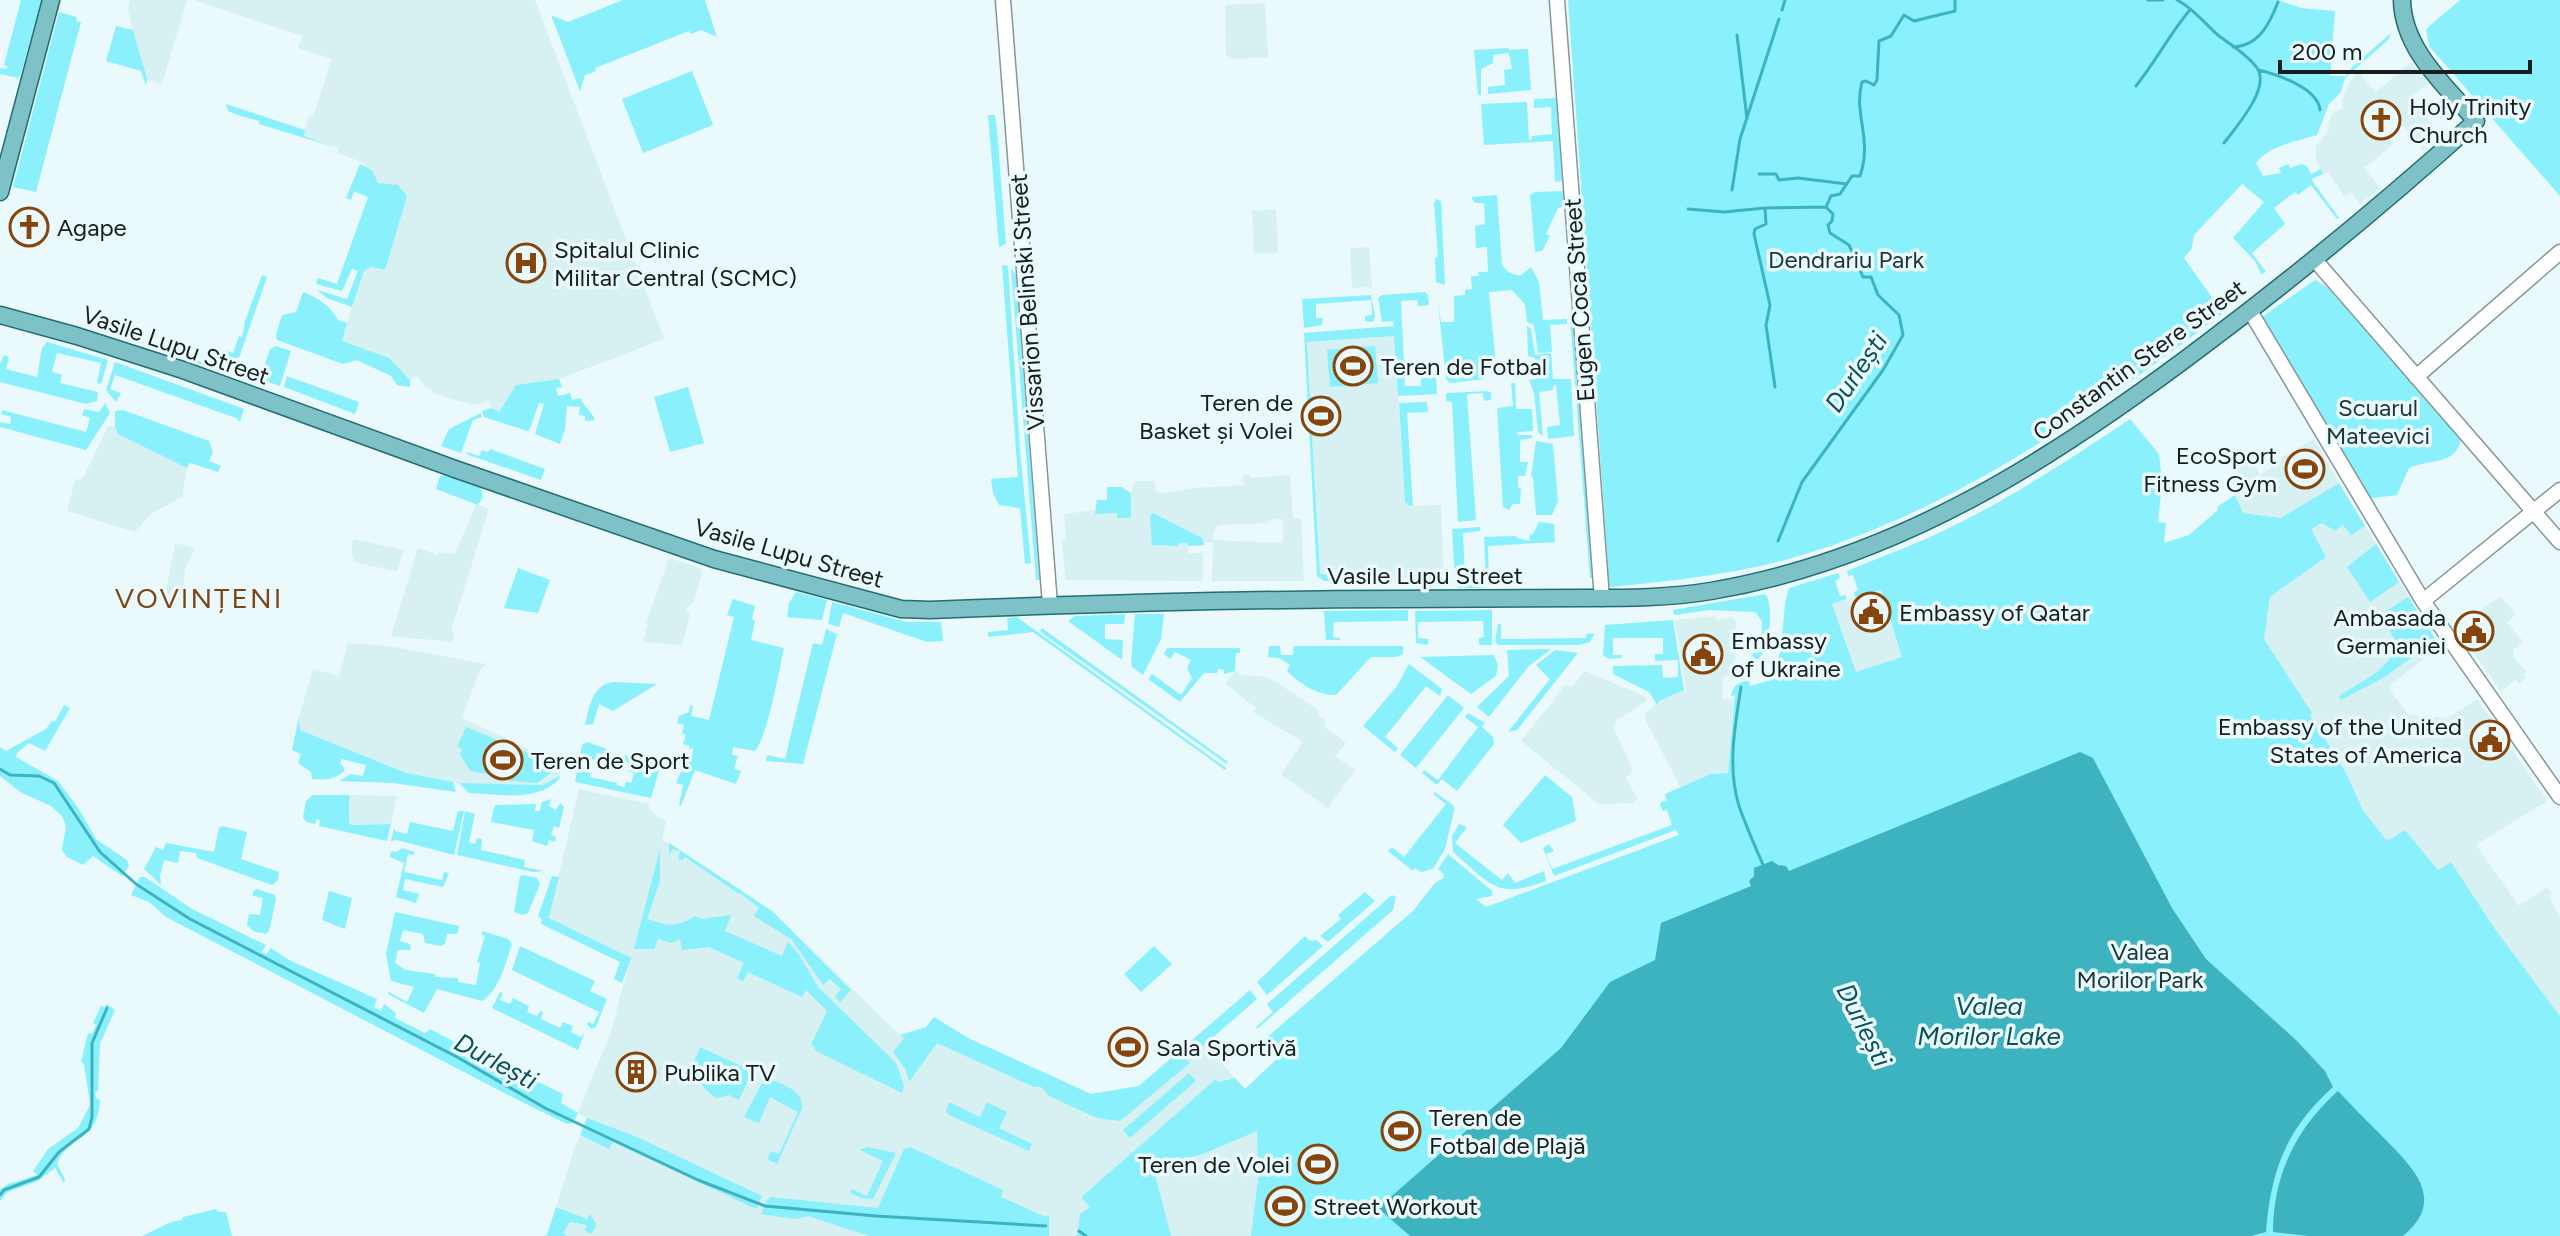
<svg xmlns="http://www.w3.org/2000/svg" width="2560" height="1236" font-family="Figtree,sans-serif">
  <rect width="100%" height="100%" fill="#eaf9fb"/>
  <!-- built -->
  <path fill="#d7f0f2" fill-rule="evenodd" d="M130 0H187L162 84 145 79 128 9Z
    M194 0H535L664 339 559 379 516 385 499 412 493 410 488 401 475 405 438 395 424 386 417 376 410 380 389 358 341 341 364 271 371 267 385 270 393 184 378 183 362 162 340 154 337 147 303 136 309 116 313 117 332 59 298 48 302 36Z
    M1265 3 1268 57 1234 59 1226 55 1225 5Z
    M2411 62 2428 83 2410 98 2441 135 2423 150 2404 127H2398L2393 123 2383 130 2394 144 2364 168 2380 188 2360 204 2351 192 2345 197 2328 172 2323 174 2317 161 2315 147 2329 131 2328 124 2333 111 2337 112 2343 107 2342 102 2348 85 2358 72 2376 92Z
    M1276 209 1278 253 1254 254 1252 211Z
    M1369 247 1372 287 1352 288 1350 248Z
    M1394 336 1405 502 1410 506 1441 505 1444 580 1320 575 1307 342Z
    M108 426H116L119 434 187 468 182 497 151 514 135 532 67 511 75 480 83 478Z
    M2314 439 2339 483 2282 518 2243 513 2235 495 2242 490 2226 479 2233 473 2227 465 2246 450 2260 475 2280 462 2282 457Z
    M1249 474 1250 478 1290 475 1293 518 1301 519 1304 581H1212L1213 542H1204L1202 546H1188V553H1203V581L1066 580 1062 544 1063 539 1066 538 1064 514 1095 510 1097 500H1107V487H1122L1131 493 1136 481H1155L1156 493 1172 492 1194 488 1244 485 1243 475ZM1283 519V543L1213 540 1214 531 1218 525 1268 523V520Z
    M476 504 489 509 451 631 454 632 453 642 391 636 418 548 438 555 439 552 455 554Z
    M2357 513 2440 646 2388 687 2408 715 2448 718 2477 699 2547 801 2476 845 2519 906 2547 887 2552 893 2550 899 2560 917V1016L2495 929 2451 862 2438 870 2405 831 2388 842 2363 810 2345 771 2264 639 2270 597 2326 557 2311 529 2322 523 2335 531 2354 518Z
    M353 539 404 550 397 571 357 563 351 554Z
    M175 543 195 548 185 569 182 593 186 598 181 601 164 602Z
    M669 558 700 568 702 574 694 601 685 609 690 615 682 645 643 642 648 624 646 623Z
    M1881 590 1902 657 1856 672 1832 604Z
    M2500 596 2516 614 2507 623 2523 641 2513 650V656L2526 672 2523 675 2526 678 2519 684 2515 680 2501 691 2456 628Z
    M1715 616 1717 620 1732 617 1736 622 1735 673 1723 677 1722 699H1734L1728 773 1711 774 1681 788 1645 719 1646 713 1659 701 1686 689 1675 620Z
    M348 643 388 646 486 664 480 670 462 718 550 759 562 754 564 758 559 776 543 785 456 783 430 779 406 773 300 730 299 717 313 669 339 676Z
    M1235 671 1241 675 1267 677 1301 698 1319 711 1317 715 1326 721 1323 726 1346 743 1335 756 1355 770 1328 808 1281 774 1303 742 1253 712 1256 708 1225 684Z
    M1585 671 1644 696 1647 700 1636 709 1617 719 1614 729 1633 771 1626 778 1637 798 1634 803 1599 804 1521 741 1566 684 1571 688Z
    M579 789 649 804V808L659 818 666 821 662 841 669 843 772 911 900 1035 926 1027 934 1017 968 1038 1091 1094 1139 1086 1198 1036 1257 1103 1258 1179 1251 1236H544L547 1235 575 1147 587 1119 578 1113 611 1032 630 959 549 918Z
    M349 795 397 796 391 824 352 825 349 822Z"/>
  <!-- green -->
  <path fill="#89f0fc" d="M21 0H42L20 76 18 78 0 74V68L7 69V66L4 65Z
    M623 0H705L717 37 701 30 691 34 689 31 595 68 596 71 585 75 580 91 551 15 568 22Z
    M1568 0H2278L2301 8 2335 11 2330 76H2346L2352 67 2391 33 2389 39 2345 78 2341 92 2329 104 2317 135C2298 141 2268 146 2256 163L2263 176 2281 173 2279 168 2288 164 2290 168 2301 164 2307 166 2311 174 2321 169 2323 174 2311 179 2339 218 2337 219 2311 185 2298 195 2295 192 2274 208 2285 224 2252 253 2266 272 2261 274 2255 261 2233 238 2264 202 2242 184 2194 235 2192 248 2184 258 2223 313C2088 415 1951 514 1785 560 1728 575 1670 581 1611 587L1605 582 1603 567 1608 566Z
    M2460 0H2560V196L2429 46 2426 29Z
    M59 12 77 17 76 21 81 22 36 192 13 187Z
    M116 26 133 30 147 79 146 86 141 71 106 61Z
    M1508 48 1509 50 1528 49 1531 90 1488 94V87L1505 85 1504 70 1512 69 1509 53 1493 55V63L1481 69V95H1478L1474 50Z
    M692 71 713 125 643 153 622 99Z
    M1556 98 1562 181 1555 182 1553 141 1484 145 1481 104 1527 102 1529 140 1532 139V136L1552 134 1551 107 1534 108V99Z
    M226 104 305 130 304 136 337 148 259 124V121C250 118 240 117 228 111Z
    M988 115H995L997 130 1006 244 999 247Z
    M340 154 372 170 378 183 398 185 407 196 385 270 371 267 364 271 352 307 327 298 317 290 347 299 358 271 352 269 342 291 316 284 318 278 337 284 368 197 354 191 351 200 346 198 360 164Z
    M1565 191 1564 207 1558 208 1546 234 1550 236 1542 251 1535 252 1530 195 1535 192Z
    M1497 195 1502 265 1508 272 1520 276 1531 267 1539 282 1543 320 1567 319V324L1550 325 1552 352 1538 353 1534 325 1527 322 1525 304 1512 290 1489 292 1496 365 1486 366 1485 379 1450 383 1446 379 1438 302 1441 322H1454V296L1465 295V290L1472 289 1471 276H1479L1478 272H1488L1487 247 1476 248 1475 226 1485 224 1484 203H1475L1471 197Z
    M1436 199 1441 201 1445 285 1436 282 1435 258 1438 257 1434 203Z
    M1002 265 1008 266 1020 450 1031 563 1025 564 1020 508 999 505 993 493 991 479 1018 477Z
    M1011 268 1016 275 1040 580H1036Z
    M262 275 267 277 239 358 237 357 233 369 224 373 193 361V359L223 369 228 351 233 353 239 336 242 337 245 321Z
    M2315 280 2328 288 2461 439C2457 465 2429 459 2409 468L2397 495 2366 499 2259 319Z
    M303 292C318 298 330 305 338 320L347 323 342 341 389 358 410 380V387L397 385 391 376 357 360 343 364 277 340 276 334 282 315 296 312Z
    M1425 292 1428 295 1429 305 1418 306 1417 300 1401 301 1405 386H1421V378L1436 377 1437 394 1398 396 1394 336 1307 342 1310 397 1331 396 1333 435 1312 436 1320 574 1349 576 1348 579 1324 581 1317 576 1304 333 1394 326 1393 321 1382 322 1378 298 1382 295Z
    M1371 295 1375 317 1373 322 1365 321V316L1372 315 1371 300 1316 304V318H1323L1322 325 1304 328 1302 299Z
    M1570 319H1575L1595 578H1590Z
    M1527 326 1531 329 1535 355 1551 353 1553 379H1571L1574 436 1548 439 1547 427 1560 425 1556 385 1553 386V390L1539 392 1543 436 1538 432 1534 393 1529 380 1537 379 1535 358 1528 356Z
    M47 342 108 360 101 384 97 383 101 363 57 353 52 372 62 375 60 383 98 392 97 401 86 404 0 382V364L4 355 9 357 6 369 37 377 42 348Z
    M276 346 291 351 280 386 260 379 270 349Z
    M1375 346 1378 383 1330 387 1327 350Z
    M115 362 244 409 240 422 236 418 115 375 110 389 121 393 116 402 106 390Z
    M287 376 359 402 355 414 284 387Z
    M559 379 562 387 556 388 558 396 570 393 572 400 581 398C583 407 592 411 595 420L585 421V416L579 415 580 407 567 406 565 429 560 444 535 434 544 404 539 403 530 429 527 431 484 417 482 411 491 408 499 412 516 385Z
    M1511 383H1515L1516 409H1532L1533 431 1517 432 1518 435H1532V438L1520 440V462H1528L1525 476H1518V488H1521L1520 504H1513L1509 510 1503 507 1497 408 1513 406Z
    M688 387 704 443 670 452 654 397Z
    M1487 391 1491 393V400L1484 401 1483 393 1467 394 1476 520 1458 522 1452 402 1446 401V393Z
    M1427 402 1428 412 1407 413 1413 506H1410L1405 502 1399 403Z
    M105 403 110 413 86 450 0 427V422L10 424 11 417 1 414 2 410 86 432 90 418 82 415 84 409 99 412Z
    M123 410 209 441 213 452 209 461 221 466 218 472 190 463 187 468 118 434 115 426V411Z
    M481 413 482 417 473 420 461 453 441 446 449 429Z
    M2130 419 2159 454 2161 473 2169 474 2168 494H2161L2158 522 2166 523 2164 543 2189 535 2218 510 2217 507 2235 495 2243 513 2281 518 2339 483 2365 526 2351 535 2343 525 2335 531 2322 523 2311 529 2326 557 2270 597 2264 639 2312 713 2310 715 2345 771 2363 810 2387 841 2405 830 2438 870 2451 862 2495 929 2560 1016V1236H1251L1258 1179 1257 1131 1203 1154 1153 1167 1171 1236H1077L1080 1214 1090 1207 1082 1198 1084 1195 1216 1079 1219 1082 1235 1078 1245 1089 1281 1055 1265 1039 1413 911 1434 884 1443 878 1444 874 1438 869 1448 854 1492 891V896L1476 899 1486 907 1679 835 1676 830 1554 876 1543 848 1549 844 1554 851 1546 854 1552 869 1672 825 1667 810 1663 811 1660 805 1661 802 1667 801 1665 794 1711 774 1728 773 1735 695 1731 696C1733 684 1739 683 1749 680L1750 686 1772 680 1781 649 1785 603 1789 588 1838 573 1840 578 1835 581 1840 596 1845 595 1847 599 1832 604 1856 672 1902 657 1881 590 1855 597 1854 592 1858 590 1853 575 1848 576 1847 571C1883 556 1920 543 1955 525 2016 495 2073 457 2130 419Z
    M1536 441 1553 444 1558 501 1552 515H1536L1533 477H1531Z
    M490 449 545 469 541 480 466 454 467 452 479 456 482 450 488 452Z
    M445 475 481 488 483 497 478 505 436 489 440 476Z
    M1107 487H1122L1131 494V518H1117V513L1095 514 1097 500H1107Z
    M1153 513 1202 538 1204 545 1188 546 1187 543H1179L1178 546 1152 545 1150 516Z
    M1539 522 1554 524 1555 542 1488 546 1489 581H1486L1484 537 1516 536 1517 538 1530 541 1529 535 1533 534Z
    M1480 527V531L1463 533 1465 581 1483 580V588H1458L1455 580 1452 529Z
    M2376 544 2399 582 2370 602 2347 567Z
    M518 568 550 580 538 613 504 608Z
    M796 592 827 600 822 620 787 617 789 603Z
    M1765 594C1775 605 1769 648 1759 659H1754L1752 655 1756 651H1761L1762 621 1755 612 1709 610 1674 615 1673 610Z
    M2408 597 2436 640 2383 678 2341 700 2339 696C2360 682 2392 669 2397 643L2380 615Z
    M733 599 755 606 752 619 755 621 751 640 784 648C779 671 768 735 755 751L733 747 732 755 738 756 734 769 741 771 736 784 695 770 681 806 679 805 683 785 676 783 681 772H685L687 763 692 760 693 748 689 750 690 746 683 744 686 735 682 733 684 725 677 723 679 716 689 712 690 705 693 706 691 716 709 720 734 617 727 615Z
    M832 602 907 622H941L943 641 927 642 843 613 839 627 828 624Z
    M1408 610V621L1334 622 1333 637 1340 638V640H1326L1324 611Z
    M1492 610V645H1479V638L1484 637 1483 621 1418 622V638L1428 639V645L1416 643 1415 611Z
    M1125 614 1124 624H1105V639L1123 640 1122 660 1068 621 1075 616Z
    M1135 614H1164L1161 639 1143 675 1132 667 1131 663Z
    M1017 617 1226 768 1225 770 1033 632 988 637V632L1008 630 1007 618Z
    M1673 620 1684 690 1659 701 1657 705 1649 692 1613 674V666L1662 665 1663 678 1678 677V660L1655 661V654H1663V638H1613V655H1622V658L1609 659 1603 655 1605 625Z
    M1498 624H1501V639L1586 638 1587 634 1595 633 1590 642 1579 645H1498L1495 641Z
    M1042 628 1228 762 1227 764 1046 636 1040 631Z
    M826 629 837 634 803 764 766 761 767 755 785 759 813 643 822 645Z
    M1269 646H1280L1281 655H1293L1294 646H1403V654L1396 657H1371L1336 695C1316 695 1301 684 1287 671L1290 665 1279 658 1268 657Z
    M1167 648H1240V653H1236L1235 671 1224 674V670L1218 669 1217 673H1204L1180 702 1148 679 1152 674 1181 695 1192 678 1187 668 1191 660 1175 652 1170 659 1164 654Z
    M1551 649 1528 667 1489 717 1477 707 1509 676 1507 650Z
    M1555 650 1578 653 1517 730 1508 732 1550 679 1536 665Z
    M1494 655 1498 665 1496 676 1471 694 1420 657Z
    M1409 664 1442 689 1440 696 1426 686 1385 737 1398 748 1395 752 1363 726 1397 686Z
    M614 682 657 684 613 711 599 704 593 724 585 725C589 708 592 684 614 682Z
    M1448 695 1464 708 1416 768 1400 755Z
    M64 705 70 708 45 751 29 743 17 753 16 757 58 781 79 809 96 839 127 860 129 866 122 876 93 856 83 865 67 857 62 850 66 826 62 816 51 806 20 792 0 776V747L6 751 46 729 52 721 55 722Z
    M1468 713 1485 723 1482 727 1493 737 1494 744 1457 791 1442 779 1437 785 1422 773 1424 770 1438 780 1478 727 1465 717Z
    M299 717 300 730 406 773 453 782 456 792 393 783 339 781 351 774 363 776 366 765 342 759 340 762 345 770C337 780 323 780 312 779L311 772 298 763 301 754 292 750Z
    M466 727 557 765V769L537 783 510 781 505 777 470 771 460 754 462 749 457 747Z
    M587 742 607 749 606 755 597 753 595 760 590 759 587 770 591 771 590 777 617 783V785L624 787 626 782 631 783 634 773 629 771 632 763 624 761 625 755 660 767 651 798 575 782 582 745Z
    M1545 775 1572 797 1576 821 1521 843 1503 825Z
    M559 776 560 778C538 803 499 794 469 793L459 783 543 785Z
    M1435 792 1454 806V811L1445 849 1433 869 1421 872 1415 868 1413 871 1388 851 1392 847 1404 857 1446 804 1433 794Z
    M313 795H349V822L352 825 391 824 387 841 319 826 320 820 317 819 315 824 306 822 303 817 306 801Z
    M551 799 549 806 556 810 560 803 564 807 559 828 554 826 551 835 556 837 555 842 549 840 547 846 532 841 534 830 491 822 493 810 496 805 536 804 535 811H540L542 802Z
    M458 811H464L454 855 397 840 391 841 394 828 395 831 407 834 410 822 453 831Z
    M465 811 475 814 469 842 475 844 477 838 482 839 481 850 525 860 524 867 544 871 533 872 457 855Z
    M1459 824 1467 827 1455 843 1502 880 1508 873 1515 883 1544 871 1546 881C1496 900 1490 884 1453 852L1452 836Z
    M222 826 247 832 241 859 279 872 278 880 272 885 197 858 196 853 180 851 178 863 164 860 160 876 161 885 144 869 156 847 163 850 166 843 214 852 219 828Z
    M669 843 772 911 851 990 840 1002 835 997 841 989 830 979 823 985 792 940 754 916 759 908 740 893 739 894 685 857 682 860 678 859 680 851 673 849 669 855Z
    M402 848 415 852 414 855 408 854 404 872 442 880 444 872 449 873 443 887 405 879 403 890 419 894 416 903 396 897 404 863 390 857 391 851 397 852Z
    M660 849V881L647 919C667 926 677 928 695 916L702 919 731 915 725 931 782 956 788 942 798 953 818 987 896 1063 904 1086 902 1093 814 1050 815 1047 811 1045 827 1011 806 990 802 997 748 972 743 981 737 978 744 963 709 947 682 950 680 939 671 943 658 939 654 949H634Z
    M523 875 537 878 540 884 528 913 523 915 514 912 520 876Z
    M552 876 559 877 549 918 631 958 622 983 614 979 620 962 541 924 542 920 538 916Z
    M140 877H145L192 909 266 945 262 952 266 954 271 948 289 960 377 999 374 1007 381 1011 384 1004 396 1013 395 1018 425 1033 430 1029 462 1046 458 1053 524 1086 528 1077 563 1094 561 1103 578 1113 573 1123 567 1124 516 1099 166 917 149 902 131 895Z
    M257 889 275 895 276 899 269 931 266 934 253 931 247 925 249 914 260 915 263 898 253 896V891Z
    M329 891 352 898 345 929 322 920Z
    M1365 892 1375 901 1328 942 1320 936 1341 919 1338 915Z
    M1392 895 1396 897 1393 910 1257 1029 1256 1027 1273 1012 1267 1004Z
    M395 912 459 926 457 934H447L445 944 440 946 425 943 423 934 403 930 400 941 410 944 411 950H398L395 963 406 970 435 974V977L458 978V982L476 985 480 963 477 962 485 936 482 935V931L508 939 512 944C506 962 499 991 482 1001L437 989 424 1013 388 994 389 992 407 1002 414 987 391 981 386 954Z
    M1305 936 1310 941 1316 940 1323 946 1267 995 1257 982Z
    M520 946 595 981 590 991 607 999 596 1027 591 1029 587 1024 588 1022 593 1024 599 1012 512 970Z
    M1154 946 1172 964 1141 992 1124 974Z
    M1250 990 1257 999 1187 1060 1190 1063 1120 1121 1097 1118 1049 1096 1041 1087H1034L937 1043 909 1082 906 1070 893 1052 904 1038 900 1035 926 1027 934 1017 968 1038 1091 1094 1139 1086Z
    M500 992 503 993 500 1000 510 1004 513 998 529 1006 527 1012 537 1016 540 1011 543 1012 541 1019 560 1028 563 1022 573 1026 571 1032 581 1037 585 1032 578 1050 492 1008Z
    M107 1004 115 1010 100 1044 98 1091 95 1092 96 1098 100 1100C98 1144 69 1133 57 1164L65 1179 64 1183 55 1168 38 1181 8 1192 0 1201V1189L8 1184 37 1175 33 1171 48 1149 78 1128 88 1109 90 1104 84 1064 81 1062 88 1033 92 1034 96 1025 93 1023 101 1006 105 1007Z
    M700 1047 752 1071 739 1100 729 1095 717 1098C704 1091 701 1081 689 1074Z
    M1189 1073 1196 1081 1130 1138 1123 1130Z
    M765 1077C781 1085 803 1088 802 1108L777 1164 767 1159 771 1151 779 1154 798 1112 770 1097 759 1123 744 1117Z
    M949 1102 980 1117 987 1102 1007 1112 999 1128 1032 1144 1029 1151 949 1115 946 1111Z
    M587 1118 637 1137 762 1196 756 1209 613 1142 609 1149 580 1135Z
    M868 1147 896 1153 873 1199 861 1198 850 1193 852 1189 867 1196 883 1161 860 1150Z
    M910 1147 1003 1190 1001 1197 1046 1217 1049 1215V1236H869L808 1216 795 1219 761 1214 767 1200 771 1197 878 1208 904 1149Z
    M556 1207 587 1219 590 1214 596 1224 595 1229 590 1234 585 1231 587 1225 570 1222 563 1233 566 1236H544L547 1235Z
    M216 1209 219 1212H226L232 1236H142L171 1222 182 1220 183 1217Z"/>
  <!-- water -->
  <path fill="#3db3bf" d="M2080 752 2093 758 2172 908 2206 959 2296 1040 2325 1071 2333 1087C2286 1129 2271 1170 2266 1232L2251 1236H1410L1378 1208 1561 1048 1610 982 1655 960 1661 923 1751 886 1749 881 1754 876V868L1772 861 1778 865 1786 866 1789 871Z
    M2338 1091C2353 1107 2368 1122 2383 1137 2412 1167 2448 1199 2403 1236H2308L2273 1232C2273 1176 2296 1128 2338 1091Z"/>
  <g fill="none" stroke-linecap="round" stroke-linejoin="round">
    <!-- stream -->
    <path stroke="#3db3bf" stroke-width="3" d="M2148 0H2163
      M2177 0C2193 8 2205 24 2219 36 2231 45 2248 55 2257 68 2271 88 2236 127 2224 143
      M1782 10 1785 0
      M1737 35 1747 119
      M2233 47C2259 46 2270 23 2278 2
      M2259 70C2278 75 2318 88 2320 110
      M2136 86C2156 61 2169 35 2189 11
      M1759 174H1776L1779 180 1798 178 1847 184
      M1732 190 1740 139 1779 19
      M1765 208 1766 224 1755 229 1754 234 1770 305 1766 325 1775 387
      M1688 209 1724 212 1765 208 1826 207
      M1778 541 1802 482 1883 370 1903 335 1899 315 1878 295 1871 277H1863L1849 245 1830 233 1828 225 1832 221 1833 214 1826 207 1831 196 1840 194 1852 176H1860C1873 138 1853 115 1862 82L1866 81 1874 85 1877 80 1879 41 1891 36 1904 15 1914 21 1955 11V0
      M1741 687C1735 726 1727 767 1739 806 1746 826 1755 846 1763 865
      M0 769 10 775 39 776 54 783 100 852 136 884 190 919 457 1057 545 1108 698 1180 765 1206 876 1216 1046 1226
      M0 1195 4 1190 39 1177 59 1152 89 1129 92 1117V1043L107 1008
      M1079 1231 1086 1236"/>
    <!-- secondary casing -->
    <g stroke="#889697" stroke-width="17">
      <path id="secondary" d="M1003 0 1050 605
        M1557 0 1602 599
        M2315 260 2560 542
        M2250 311 2423 601 2560 797
        M2416 377 2560 252
        M2423 601 2560 490"/>
    </g>
    <!-- primary casing -->
    <g stroke="#226d73" stroke-width="19">
      <path id="primary" d="M0 192 51 0
        M0 315 77 336 183 370 455 469 714 559 901 609 930 610C1086 604 1241 599 1397 599 1460 599 1522 598 1584 598 1627 598 1669 598 1711 591 1900 559 2058 456 2207 343 2300 273 2389 199 2476 121 2446 86 2403 50 2402 0"/>
    </g>
    <!-- secondary -->
    <use href="#secondary" stroke="#fff" stroke-width="14"/>
    <!-- primary -->
    <use href="#primary" stroke="#7ec1c7" stroke-width="16"/>
  </g>
  <!-- icons -->
  <defs>
    <g id="church-ring" transform="scale(2)"><circle r="9.5" fill="#eaf9fb" stroke="#85450d" stroke-width="1.5"/><path d="M-1.2-6h2.4v3.5h3.3v2.4h-3.3V6h-2.4V-.1h-3.3v-2.4h3.3Z" fill="#85450d"/></g>
    <g id="hospital-ring" transform="scale(2)"><circle r="9.5" fill="#eaf9fb" stroke="#85450d" stroke-width="1.5"/><path d="M-5-5h3v3.5h4V-5h3V5h-3V1.5h-4V5h-3Z" fill="#85450d"/></g>
    <g id="stadium-ring" transform="scale(2)"><circle r="9.5" fill="#eaf9fb" stroke="#85450d" stroke-width="1.5"/><path d="M0-5a6.5 5 0 1 0 0 10a6.5 5 0 1 0 0-10ZM-3.5-1.8h7v3.6h-7Z" fill="#85450d"/></g>
    <g id="civic-ring" transform="scale(2)"><circle r="9.5" fill="#eaf9fb" stroke="#85450d" stroke-width="1.5"/><path d="M-.6-6.5H3V-4.5H.6V-3L4-1V1h2V6H-6V1h2V-1L-.6-3ZM-1.2 2.5V6h2.4V2.5Z" fill="#85450d"/></g>
    <g id="building-ring" transform="scale(2)"><circle r="9.5" fill="#eaf9fb" stroke="#85450d" stroke-width="1.5"/><path d="M-4-6H4V6H1V3H-1V6H-4ZM-2.5-4.3h1.7v1.8h-1.7ZM.8-4.3h1.7v1.8H.8ZM-2.5-1h1.7V.8h-1.7ZM.8-1h1.7V.8H.8Z" fill="#85450d"/></g>
  </defs>
  <g fill-rule="evenodd">
    <use href="#church-ring" x="2381" y="120"/>
    <use href="#church-ring" x="29" y="227"/>
    <use href="#hospital-ring" x="526" y="263"/>
    <use href="#stadium-ring" x="1353" y="366"/>
    <use href="#stadium-ring" x="1321" y="416"/>
    <use href="#stadium-ring" x="2305" y="469"/>
    <use href="#civic-ring" x="1871" y="612"/>
    <use href="#civic-ring" x="2474" y="631"/>
    <use href="#civic-ring" x="1703" y="654"/>
    <use href="#civic-ring" x="2490" y="740"/>
    <use href="#stadium-ring" x="503" y="760"/>
    <use href="#stadium-ring" x="1128" y="1047"/>
    <use href="#building-ring" x="636" y="1072"/>
    <use href="#stadium-ring" x="1401" y="1131"/>
    <use href="#stadium-ring" x="1318" y="1164"/>
    <use href="#stadium-ring" x="1285" y="1206"/>
  </g>
  <g text-anchor="middle" dominant-baseline="central" stroke-width="7" stroke-linejoin="round" paint-order="stroke">
    <!-- poi labels -->
    <g font-size="24" fill="#181e1e" stroke="#eaf9fb" text-anchor="start">
      <text x="2409" y="106">Holy Trinity<tspan x="2409" dy="28">Church</tspan></text>
      <text x="57" y="227">Agape</text>
      <text x="554" y="249">Spitalul Clinic<tspan x="554" dy="28">Militar Central (SCMC)</tspan></text>
      <text x="1381" y="366">Teren de Fotbal</text>
      <text x="1293" y="402" text-anchor="end">Teren de<tspan x="1293" dy="28">Basket și Volei</tspan></text>
      <text x="2277" y="455" text-anchor="end">EcoSport<tspan x="2277" dy="28">Fitness Gym</tspan></text>
      <text x="1899" y="612">Embassy of Qatar</text>
      <text x="2446" y="617" text-anchor="end">Ambasada<tspan x="2446" dy="28">Germaniei</tspan></text>
      <text x="1731" y="640">Embassy<tspan x="1731" dy="28">of Ukraine</tspan></text>
      <text x="2462" y="726" text-anchor="end">Embassy of the United<tspan x="2462" dy="28">States of America</tspan></text>
      <text x="531" y="760">Teren de Sport</text>
      <text x="1156" y="1047">Sala Sportivă</text>
      <text x="664" y="1072">Publika TV</text>
      <text x="1429" y="1117">Teren de<tspan x="1429" dy="28">Fotbal de Plajă</tspan></text>
      <text x="1290" y="1164" text-anchor="end">Teren de Volei</text>
      <text x="1313" y="1206">Street Workout</text>
    </g>
    <!-- park labels -->
    <g font-size="24" fill="#1c3638" stroke="#eaf9fb">
      <text x="1846" y="259">Dendrariu Park</text>
      <text x="2378" y="407">Scuarul<tspan x="2378" dy="28">Mateevici</tspan></text>
      <text x="2140" y="951">Valea<tspan x="2140" dy="28">Morilor Park</tspan></text>
    </g>
    <!-- street labels -->
    <g font-size="24" fill="#181e1e" stroke="#eaf9fb">
      <text transform="translate(1579 300) rotate(-94)">Eugen Coca Street</text>
      <text transform="translate(1027 302) rotate(-94)">Vissarion Belinski Street</text>
      <text transform="translate(176 345) rotate(19)">Vasile Lupu Street</text>
      <text transform="translate(2139 360) rotate(-36)">Constantin Stere Street</text>
      <text transform="translate(789 553) rotate(16)">Vasile Lupu Street</text>
      <text x="1425" y="575">Vasile Lupu Street</text>
    </g>
    <!-- water labels -->
    <g font-size="26" font-style="italic" fill="#0c5157" stroke="#eaf9fb">
      <text transform="translate(1856 372) rotate(-56)">Durlești</text>
      <text x="1989" y="1006">Valea<tspan x="1989" dy="30">Morilor Lake</tspan></text>
      <text transform="translate(1864 1025) rotate(63)">Durlești</text>
      <text transform="translate(496 1061) rotate(28)">Durlești</text>
    </g>
    <!-- quarter labels -->
    <g font-size="28" letter-spacing="2" fill="#7f4415" stroke="#eaf9fb">
      <text x="199" y="598">VOVINȚENI</text>
    </g>
  </g>
  <!-- scale -->
  <path d="M2280 60v12h250v-12" fill="none" stroke="#181e1e" stroke-width="4"/>
  <text x="2292" y="60" font-size="24" fill="#181e1e" stroke="#eaf9fb" stroke-width="6" paint-order="stroke">200 m</text>
</svg>
